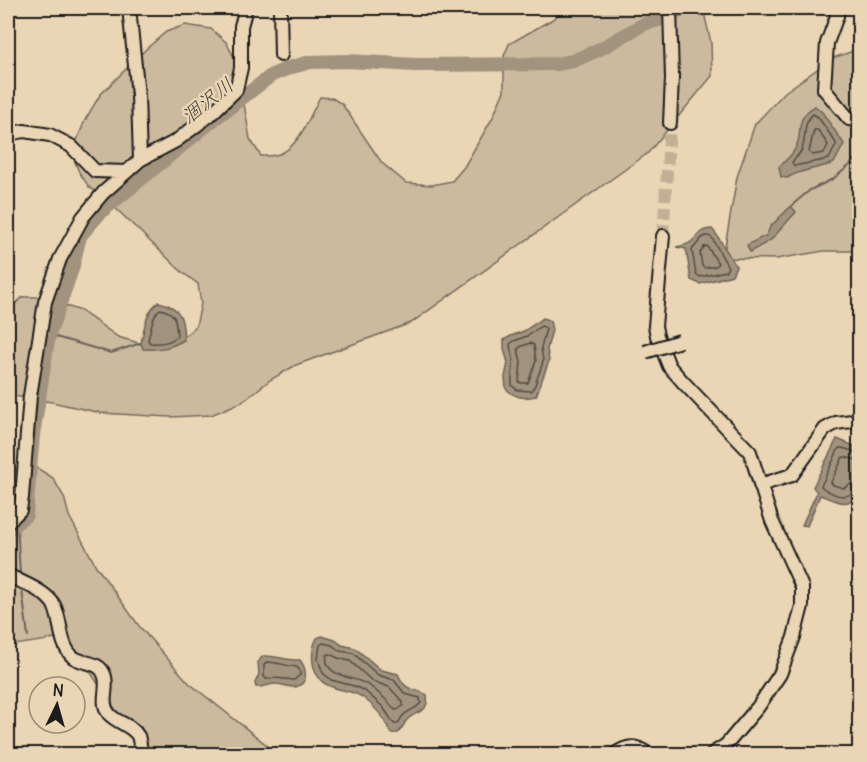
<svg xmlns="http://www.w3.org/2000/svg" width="867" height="762" font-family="Delius,'Klee One',sans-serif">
  <rect width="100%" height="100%" fill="#ead5b4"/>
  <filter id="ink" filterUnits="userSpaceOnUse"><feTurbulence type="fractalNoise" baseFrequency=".0167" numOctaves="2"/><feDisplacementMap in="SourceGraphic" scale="12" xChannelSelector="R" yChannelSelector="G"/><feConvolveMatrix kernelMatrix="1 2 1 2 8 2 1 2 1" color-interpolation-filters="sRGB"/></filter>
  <g filter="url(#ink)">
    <!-- green -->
    <path fill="#ccba9e" stroke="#746b5d" stroke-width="1.5" d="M567 8H703L711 43 712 76 648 153 411 323 296 365 270 380 242 402 211 415 170 417 101 413 52 402 8 395V310L23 297H39L81 311 118 337 156 348 177 343 196 326 201 304 198 284 182 272 107 200 89 187 79 172 75 162V146L85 120 100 95 146 49 166 32 185 25 211 29 226 42 237 63 250 139 261 156C266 156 271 156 276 155 298 151 310 115 320 97L332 98 342 104 382 163 406 183 432 185 452 181 464 167 492 119 504 91V56L509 44 551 20Z
      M859 49V251H824L776 259 723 258 737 177 755 124 785 92 833 58Z
      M19 466 37 468 53 478 64 497 69 516 96 566 139 626 189 683 278 754H145L67 637 8 646V474Z"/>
    <!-- water -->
    <path fill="#a1937e" stroke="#6c6357" stroke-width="1.5" d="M815 106 822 112 844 144 834 163C818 169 801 169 787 178L781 177 779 167C784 161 792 156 795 149 805 131 792 120 815 106Z
      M791 206 796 212 771 240 750 252 747 245 767 235 770 227Z
      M712 229 716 234 736 266 732 275 700 284 691 280 686 249 676 247C681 246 687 245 691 242 700 235 698 230 712 229Z
      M159 302C182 308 183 318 184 340 170 348 159 350 143 349L141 343C144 329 146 310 159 302Z
      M543 318 550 321 552 330 547 349 549 361 536 396C523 399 516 398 506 389L505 377 508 363 504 349V340L511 336 524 331Z
      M837 439 859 448C860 460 865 499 849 502 839 504 829 498 820 495L807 526 802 525 817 492 813 487Z
      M322 636 335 640 342 645 355 648 381 670 398 674C407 694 412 686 427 695 430 715 414 710 406 721 403 726 402 729 398 733H391C385 718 375 706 362 697 352 690 340 691 330 686 311 679 309 653 317 638Z
      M263 656C275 655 287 661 300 660 307 669 309 685 294 687 288 687 281 684 275 684 268 684 262 688 256 687L255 683 259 674 258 662Z"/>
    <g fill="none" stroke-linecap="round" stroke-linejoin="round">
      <!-- shore -->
      <path stroke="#514c43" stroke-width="1.5" d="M813 114 818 117 836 143V145L829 159 794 166 792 162C797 157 801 153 803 146 806 135 803 122 813 114Z
        M814 130H818L828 145 824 153 812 155 809 152Z
        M706 236H709L712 238 728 267 726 271 700 277 696 274 692 250 702 238Z
        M707 246 718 263 716 266 705 268 702 266 700 253 704 247Z
        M160 309C178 313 175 321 177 336 170 343 160 344 150 343L148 340C151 329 152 316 160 309Z
        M541 326 544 327 546 329 541 348 543 360 542 365 535 385 531 391 517 390 512 385C511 378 513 372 513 364 514 357 510 351 510 344L514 341 527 336Z
        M530 343 534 345 536 361 528 383H521L519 382 521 362 518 349 520 347Z
        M860 453 842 448H839L821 486C826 491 842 500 851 494 854 492 856 490 860 489
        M860 460 843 457 831 482 833 485 844 488 853 483 860 482
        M323 643 332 645 340 651 353 653 378 675 394 680 405 694 420 698 421 703C411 714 405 708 398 724H394L383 707 365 691 354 686 331 680 323 673 318 659 320 645Z
        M330 654 338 658 350 661 372 681 389 687 403 702V706L397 710H395C388 701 379 693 370 686 357 676 322 678 327 655Z
        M267 662C277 662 287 666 297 667L300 671V675L294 680 275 678 266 679 264 676V665Z"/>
      <!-- stream -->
      <path stroke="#6c6357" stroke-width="2" d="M791 206 810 190 833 179 849 166 860 155
        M49 335 111 353 141 343
        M17 522 20 574
        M22 590 28 636"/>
      <!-- river -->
      <path stroke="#a1937e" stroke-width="14" d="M8 530 26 515 33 435 49 335 72 269 80 236 101 212 212 121 272 75 289 68 310 62 348 61 415 65 557 64 573 61 600 49 644 24 666 18 685 8"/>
      <!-- minor-tunnel -->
      <path stroke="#c1b096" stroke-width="12" stroke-dasharray="12 6" stroke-linecap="butt" d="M663 236 670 123"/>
      <!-- minor casing -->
      <g stroke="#1c1c1c" stroke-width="16">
        <path id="minor" d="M129 8 138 95 140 160
          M280 8 281 55
          M838 8 837 16 827 43 824 89 849 119 855 120 860 119
          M670 123 672 78 670 8
          M8 134 24 131 50 135 71 146 95 171 127 172
          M663 236 655 326 657 336 669 366 683 382 750 452 772 521 802 587V606L794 637 780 674 758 707 726 745 712 754
          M760 485 792 475 825 429 836 423 852 421 860 424
          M8 522 20 510 22 497 30 396 45 302 60 259 83 217 103 193 140 160 176 141 210 115 236 90 241 68V26L246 8
          M8 575C22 583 45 590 54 605 62 621 59 645 73 657 82 664 99 661 104 674 110 687 99 701 109 714 117 723 132 725 138 736 140 741 140 749 142 754
          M615 754C628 745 636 745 648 754"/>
      </g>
      <!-- minor -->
      <use href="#minor" stroke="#ead5b4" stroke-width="12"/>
      <!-- minor-bridge casing -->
      <g stroke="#1c1c1c" stroke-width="16" stroke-linecap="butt">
        <path id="minor-bridge" d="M645 352 680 341"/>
      </g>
      <!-- minor-bridge -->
      <use href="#minor-bridge" stroke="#ead5b4" stroke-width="12"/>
    </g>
  </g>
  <g text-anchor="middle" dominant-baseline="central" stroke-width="5" stroke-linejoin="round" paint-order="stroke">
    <!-- water labels -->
    <g font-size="20" font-style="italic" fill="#4b463e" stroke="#ead5b4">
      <text transform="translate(207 100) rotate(-38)">涸沢川</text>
    </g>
  </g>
  <!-- margin -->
  <rect width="867" height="762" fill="none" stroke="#ead5b4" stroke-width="30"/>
  <rect x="15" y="15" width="837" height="732" fill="none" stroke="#1c1c1c" stroke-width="2" filter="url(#ink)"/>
  <!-- north arrow -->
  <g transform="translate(57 705) rotate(5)"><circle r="28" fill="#ead5b4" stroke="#988b77" stroke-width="1.5"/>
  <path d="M0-4.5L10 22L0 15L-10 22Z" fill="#1c1c1c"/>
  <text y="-9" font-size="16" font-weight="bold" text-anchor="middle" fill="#1c1c1c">N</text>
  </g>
</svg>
